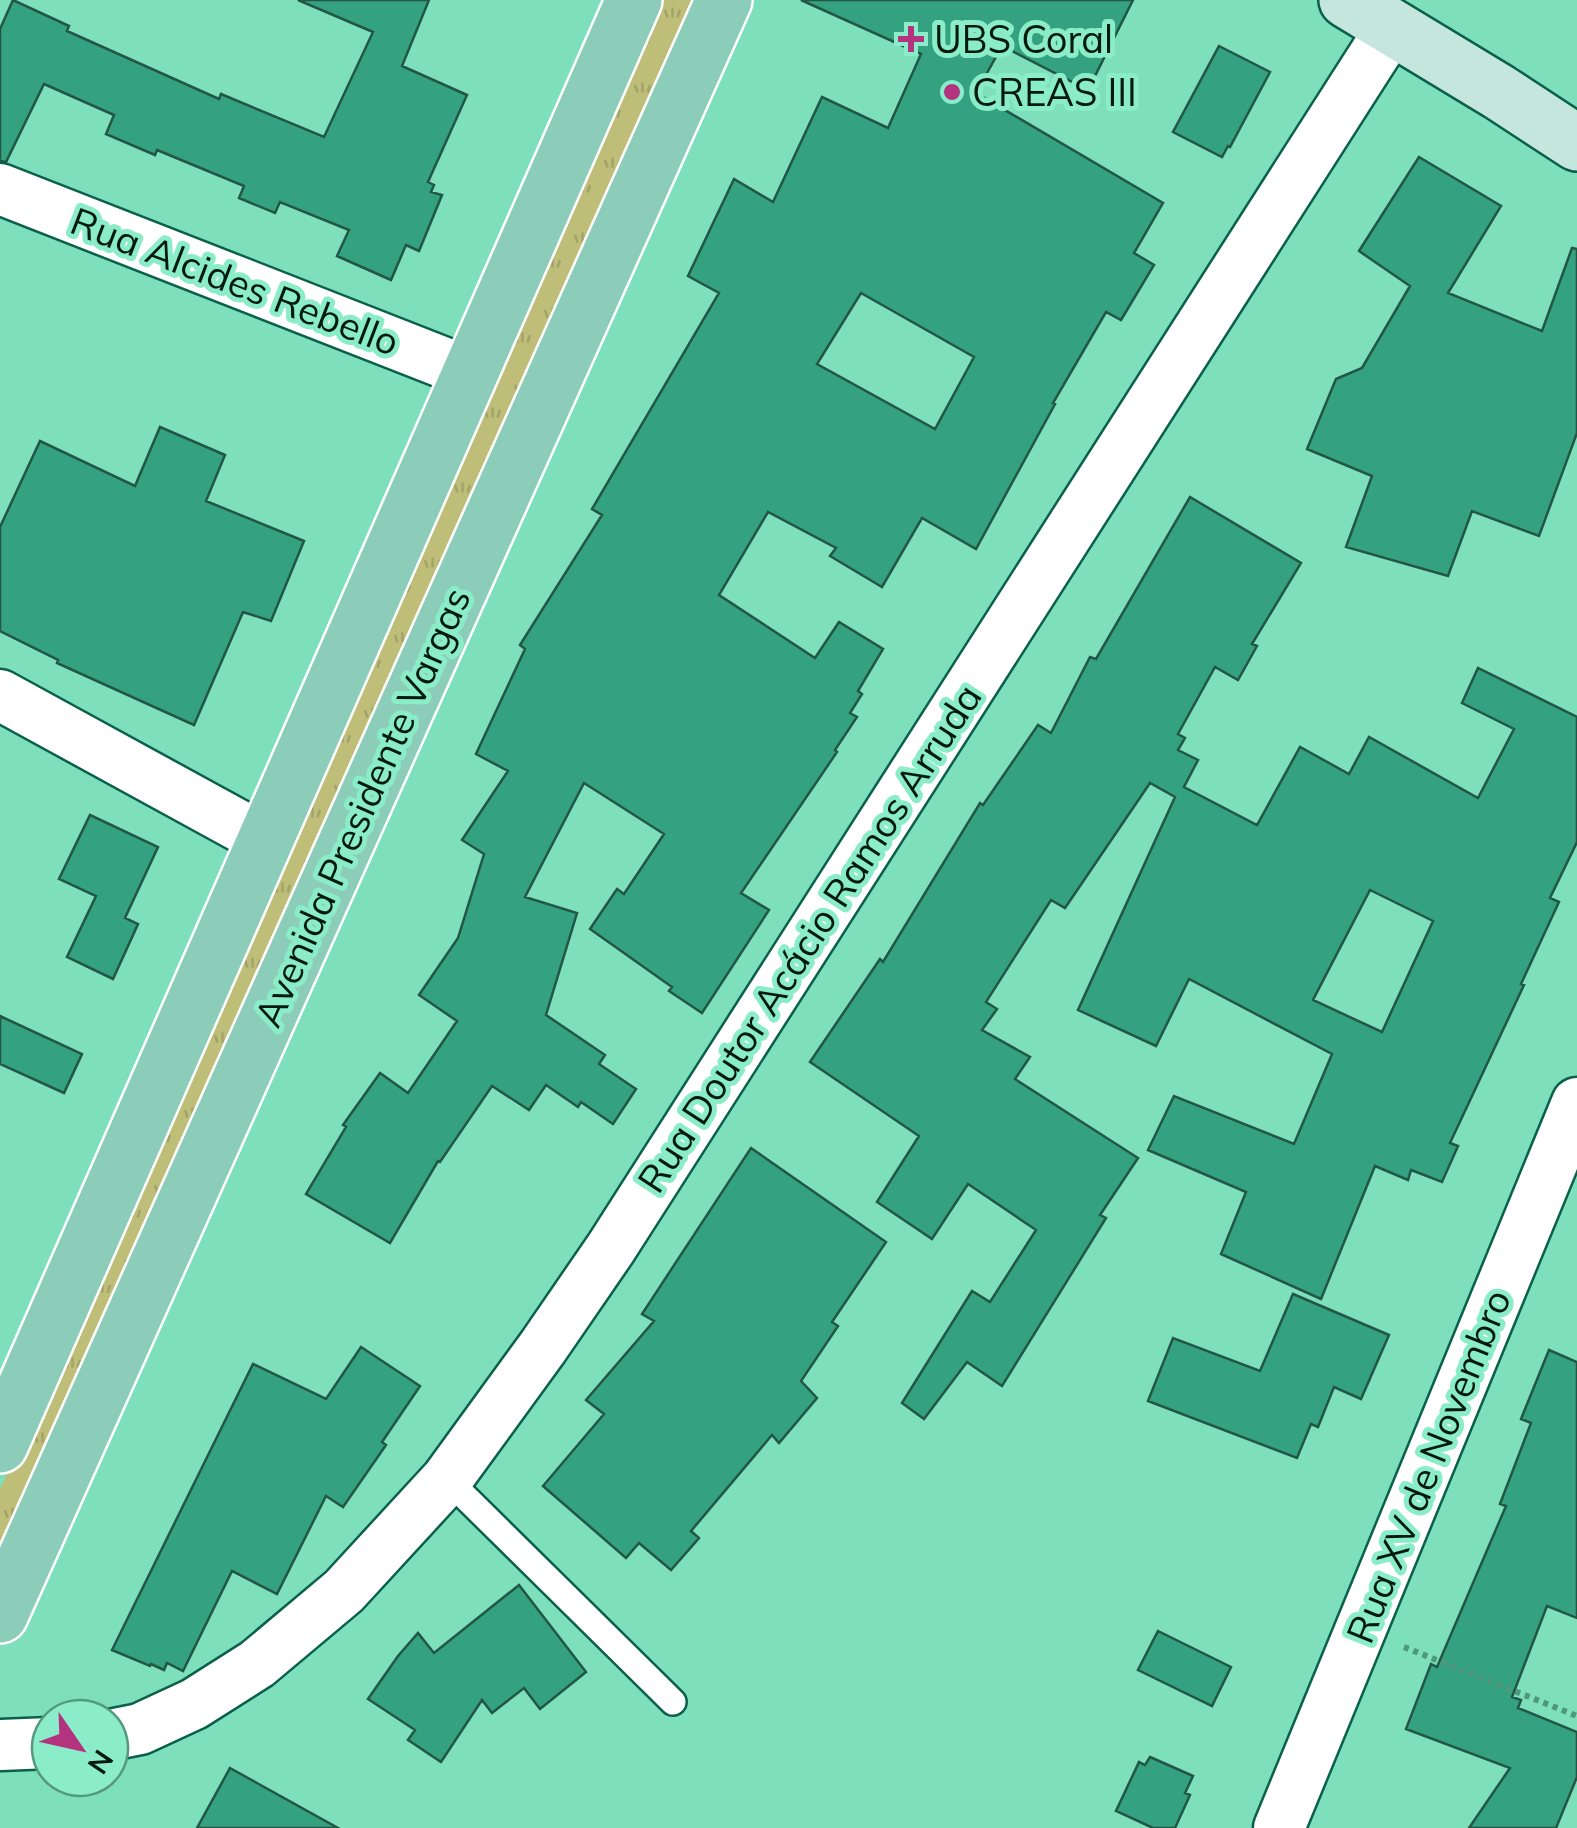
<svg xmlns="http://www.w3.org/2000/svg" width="1577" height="1828" font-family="Mulish,sans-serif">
  <defs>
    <pattern id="grass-tufts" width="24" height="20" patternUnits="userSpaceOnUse" patternTransform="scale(2.5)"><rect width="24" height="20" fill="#bebe79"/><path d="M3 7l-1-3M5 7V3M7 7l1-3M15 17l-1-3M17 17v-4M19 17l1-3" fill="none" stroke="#a2a368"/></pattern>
  </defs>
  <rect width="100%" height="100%" fill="#7ddfbc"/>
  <!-- grass -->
  <path fill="url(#grass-tufts)" d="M662 0H707L0 1556V1489Z"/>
  <!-- building -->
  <path fill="#34a281" stroke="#225645" stroke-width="2.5" fill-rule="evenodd" d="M13 0 69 26 67 31 219 99 221 94 324 137 373 32 298 0H429L402 66 467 95 428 182 434 185 431 192 442 195 419 251 406 245 391 280 337 256 349 230 280 202 275 213 239 198 244 186 157 150 155 155 106 134 114 115 44 84 6 162 0 161V29Z
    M801 0H1133L1088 90 1002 46 976 93 1163 203 1134 253 1154 265 1121 320 1106 312 1053 403 1055 404 976 549 922 518 882 587 830 556 836 548 768 512 719 595 815 658 839 622 883 649 858 691 862 694 850 713 857 717 835 750 837 752 741 893 769 910 702 1013 669 991 672 987 590 929 617 889 624 894 664 834 584 783 525 897 577 913 546 1015 605 1055 599 1064 636 1089 613 1124 581 1102 578 1107 546 1085 529 1110 492 1086 440 1162 438 1161 390 1243 306 1194 346 1127 343 1125 380 1073 408 1093 457 1021 419 995 458 938 484 854 462 840 508 771 476 754 525 649 520 645 602 515 592 509 719 293 688 276 734 179 773 202 822 97 888 128 921 54ZM861 293 974 357 935 429 817 364Z
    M1219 46 1270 72 1230 147 1228 146 1222 157 1173 132Z
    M1419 157 1501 206 1448 293 1542 331 1572 248 1577 249V433L1539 536 1472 511 1448 576 1346 547 1372 476 1307 449 1336 379 1362 368 1410 286 1359 251Z
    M160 427 225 455 206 501 304 541 271 621 243 612 194 725 57 663 58 660 0 631V527L40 441 135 486Z
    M1190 497 1301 563 1252 644 1257 646 1238 680 1215 667 1178 734 1185 738 1178 750 1198 760 1184 787 1257 825 1300 747 1349 774 1369 737 1478 798 1514 729 1462 703 1478 668 1577 717V842L1550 898 1559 902 1521 984 1524 985 1450 1143 1458 1146 1442 1182 1411 1170 1408 1180 1375 1166 1321 1299 1221 1254 1246 1192 1148 1150 1174 1096 1294 1144 1332 1054 1189 979 1156 1046 1078 1010 1175 797 1150 783 1065 908 1051 900 986 1002 997 1009 982 1030 1030 1057 1015 1079 1138 1158 1100 1215 1106 1218 1002 1386 967 1362 924 1419 902 1403 972 1291 990 1302 1036 1230 968 1184 932 1239 877 1202 919 1136 810 1062 880 959 883 962 980 803 983 805 1038 725 1051 733 1090 657 1096 659ZM1370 890 1433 921 1382 1032 1313 1000Z
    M90 815 158 847 125 918 138 924 113 979 67 957 96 896 59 879Z
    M0 1016 82 1054 64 1093 0 1064Z
    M751 1148 886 1242 832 1322 838 1326 801 1381 817 1398 779 1443 772 1435 691 1531 699 1538 671 1570 639 1543 626 1558 543 1486 604 1414 586 1400 654 1321 642 1314Z
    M1293 1294 1389 1335 1361 1399 1334 1387 1318 1427 1311 1424 1297 1458 1148 1401 1173 1338 1260 1371Z
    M361 1347 420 1386 382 1442 386 1445 343 1507 326 1496 277 1594 232 1571 183 1671 167 1663 164 1670 151 1664 150 1666 112 1650 253 1364 326 1399Z
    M1549 1350 1577 1362V1618L1547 1606 1512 1697 1521 1700 1518 1708 1577 1732V1777L1556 1828H1469L1510 1768 1406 1729 1431 1664 1437 1667 1506 1506 1500 1504 1531 1423 1521 1419Z
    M519 1585 586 1672 540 1709 524 1688 492 1713 482 1700 441 1762 408 1740 415 1730 368 1699 398 1656 418 1633 434 1653Z
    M1158 1631 1231 1667 1212 1706 1138 1670Z
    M1150 1757 1193 1776 1185 1793 1190 1795 1175 1828H1153L1116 1811 1139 1762 1145 1765Z
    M230 1768 338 1828H197Z"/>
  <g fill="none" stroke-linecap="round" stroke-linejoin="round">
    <!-- lane casing -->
    <g stroke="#0a604a" stroke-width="30">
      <path id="lane" d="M447 1479 673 1702"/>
    </g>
    <!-- street casing -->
    <g stroke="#0a604a" stroke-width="55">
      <path id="street" d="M0 189 470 373
        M0 695 265 840
        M110 1735 140 1729 194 1704 257 1664 344 1591 447 1479 543 1347 611 1248 1392 27
        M0 1745 50 1743
        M1279 1828 1577 1103"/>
    </g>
    <!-- secondary casing -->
    <g stroke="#0a604a" stroke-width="60">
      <path id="secondary" d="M1347 0 1499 92 1577 143"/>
    </g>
    <!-- primary casing -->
    <g stroke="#fff" stroke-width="60">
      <path id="primary" d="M0 1445 634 0
        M0 1615 724 0"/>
    </g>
    <!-- path -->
    <path stroke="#4f977d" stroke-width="6" stroke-dasharray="5 5" stroke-linecap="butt" d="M1404 1647 1577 1716"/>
    <!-- lane -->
    <use href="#lane" stroke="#fff" stroke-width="25"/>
    <!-- street -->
    <use href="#street" stroke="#fff" stroke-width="50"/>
    <!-- secondary -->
    <use href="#secondary" stroke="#c5e6dc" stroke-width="55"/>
    <!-- primary -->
    <use href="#primary" stroke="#8bcdb8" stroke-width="55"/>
  </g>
  <!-- markers -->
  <g fill="#b3337e" stroke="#8becc9" stroke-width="4">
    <path d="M906 24h10v10h10v10h-10v10h-10v-10h-10v-10h10z"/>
    <circle cx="952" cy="92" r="10"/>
  </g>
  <g text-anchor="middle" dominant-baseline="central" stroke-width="10" stroke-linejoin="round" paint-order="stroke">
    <!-- poi labels -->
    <g font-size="38" fill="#001a10" stroke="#8becc9" text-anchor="start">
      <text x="934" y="39">UBS Coral</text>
      <text x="972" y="92">CREAS III</text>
    </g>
    <!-- street labels -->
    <g font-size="38" fill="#001a10" stroke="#8becc9">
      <text transform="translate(235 281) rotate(21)">Rua Alcides Rebello</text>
      <text transform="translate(362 807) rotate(-66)">Avenida Presidente Vargas</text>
      <text transform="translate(809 938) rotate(-57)">Rua Doutor Acácio Ramos Arruda</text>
      <text transform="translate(1428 1466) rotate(-68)">Rua XV de Novembro</text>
    </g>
  </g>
  <!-- north arrow -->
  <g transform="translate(80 1748) rotate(124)"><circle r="48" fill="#8becc9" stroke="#53987f" stroke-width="2.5"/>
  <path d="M0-8L18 38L0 25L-18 38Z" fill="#b3337e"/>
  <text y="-15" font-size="28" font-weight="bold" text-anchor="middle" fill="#001a10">N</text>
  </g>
</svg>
